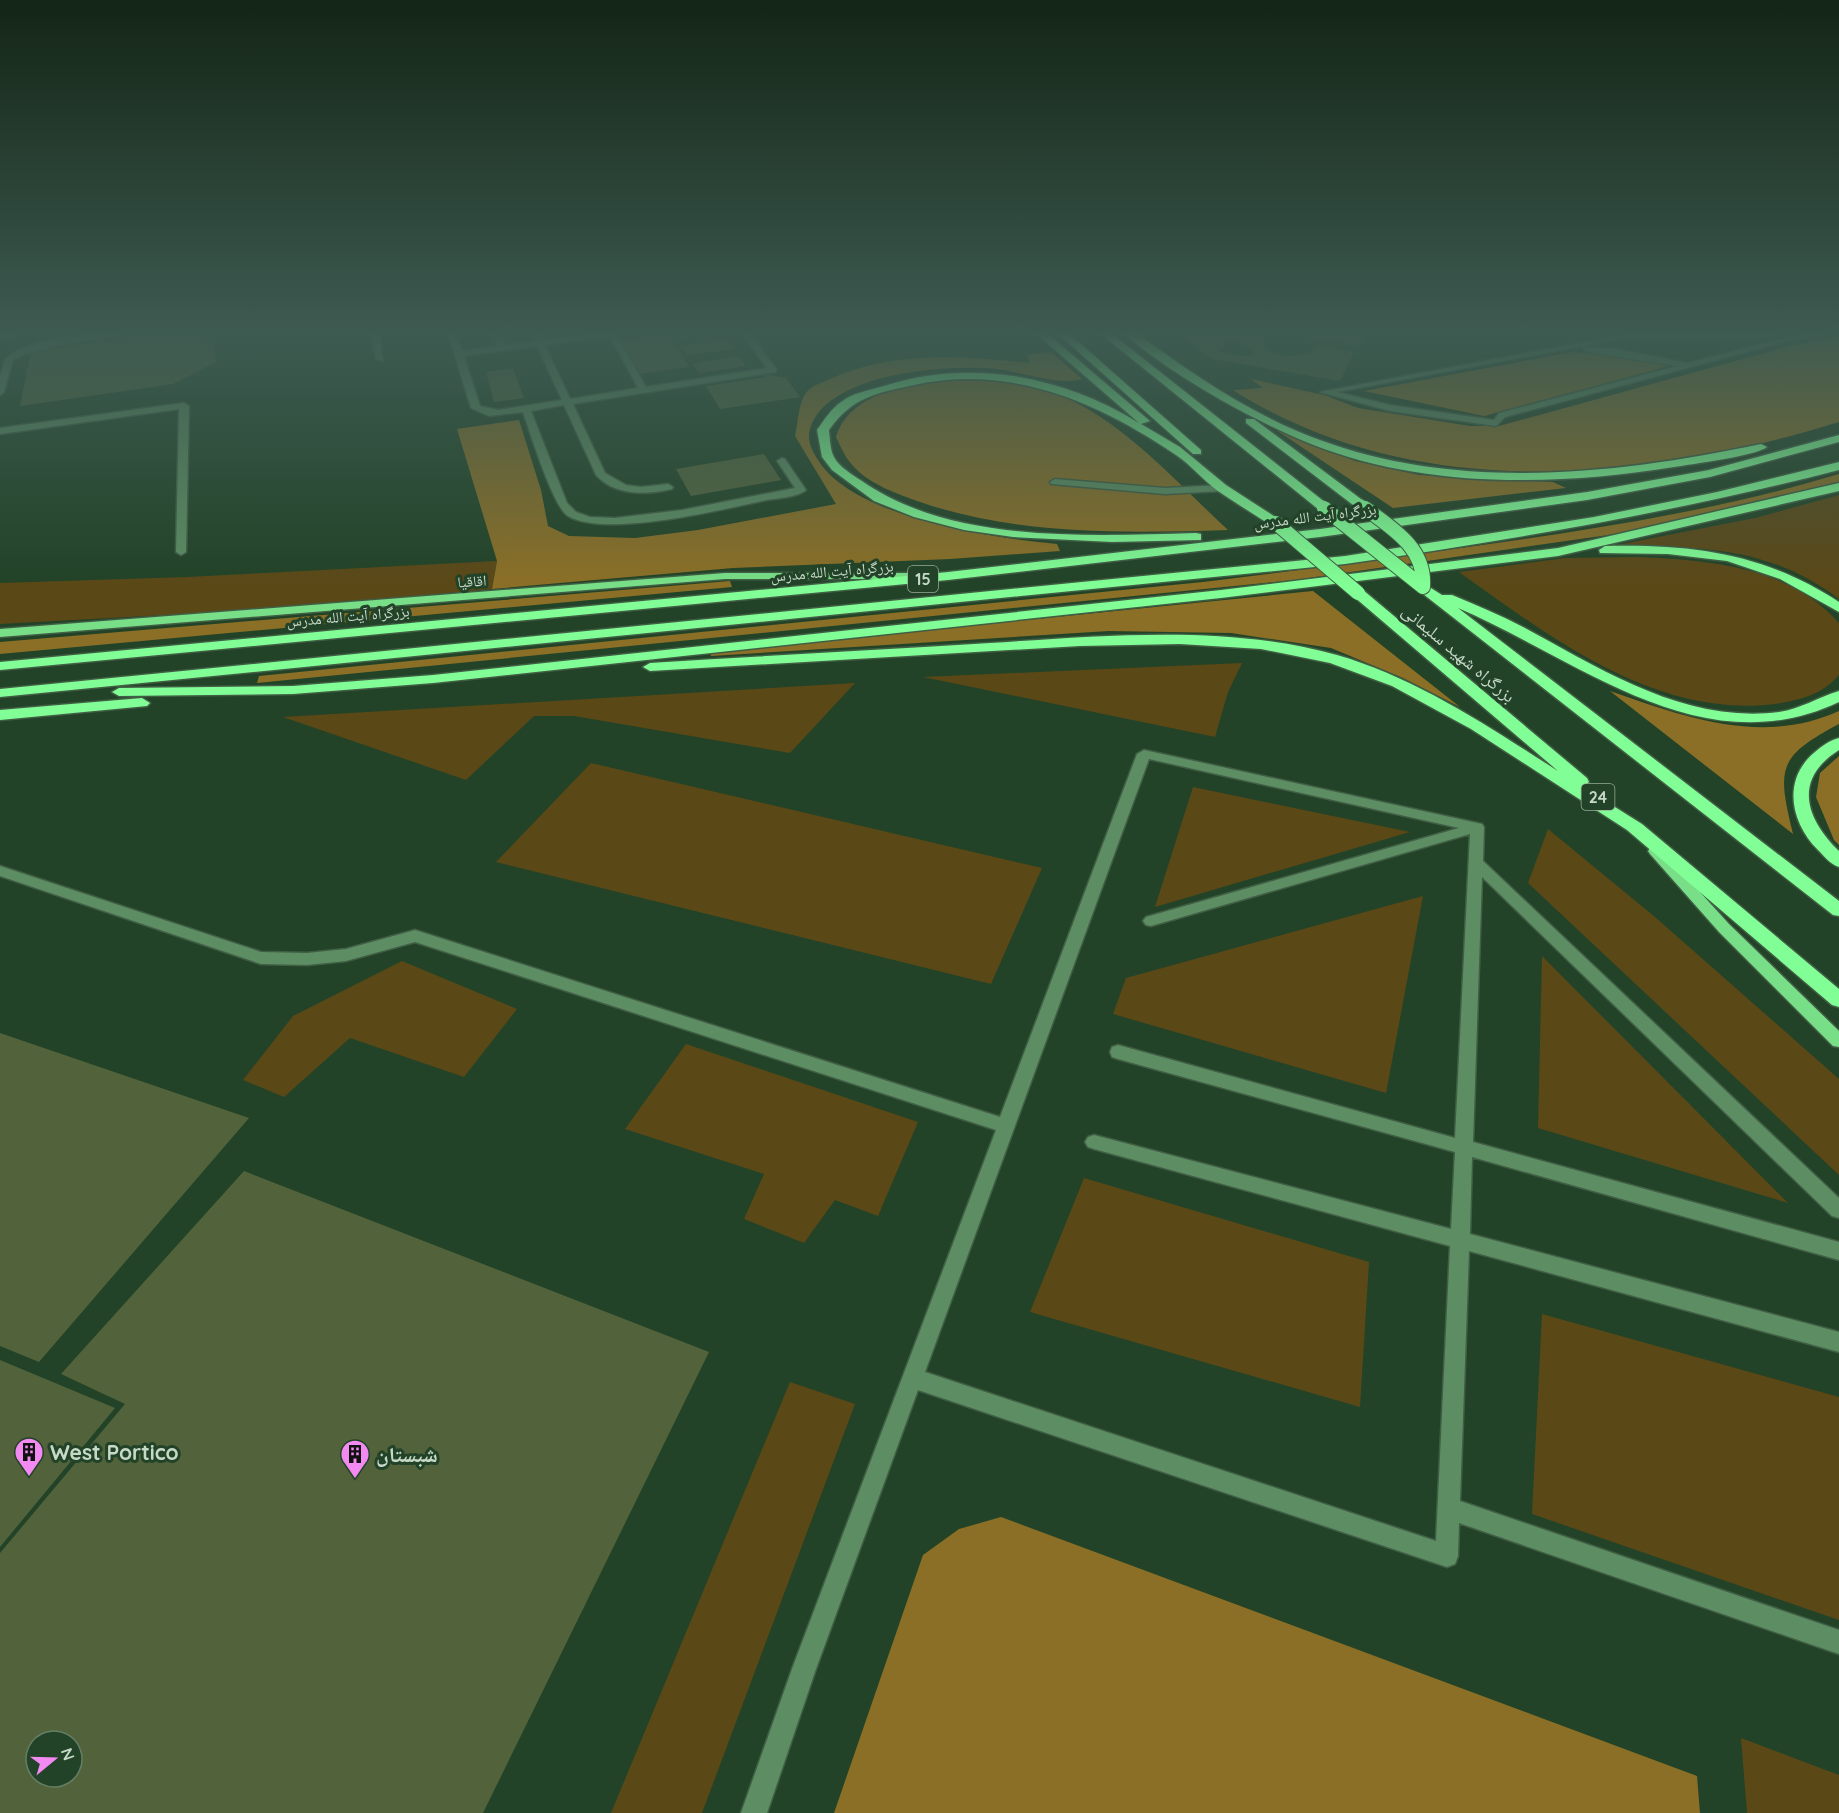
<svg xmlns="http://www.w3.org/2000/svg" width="1839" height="1813" font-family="Quicksand,'Noto Naskh Arabic',sans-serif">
  <rect width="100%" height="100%" fill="#224327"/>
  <!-- green -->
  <path fill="#5b4817" d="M1839 495V599C1767 545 1702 548 1617 545L1755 518Z
    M1639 557C1709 560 1790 567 1839 623V675C1822 695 1800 700 1775 704 1656 719 1550 637 1459 572L1565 558Z
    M497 561 492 589 275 609 0 624V583L187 577Z
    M1242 663 1228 692 1215 737 923 677Z
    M855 683 790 753 574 716H534L466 780 283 717Z
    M591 763 1042 868 991 984 496 862Z
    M1193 787 1410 832 1155 907Z
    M1548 829 1655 917 1839 1079V1175L1528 883Z
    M1423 896 1386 1093 1113 1014 1126 978Z
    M1542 956 1788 1203 1538 1128Z
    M402 961 517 1009 464 1077 350 1038 284 1097 243 1080 293 1016Z
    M686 1044 918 1122 878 1216 835 1200 804 1243 744 1219 764 1174 625 1129Z
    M1084 1178 1369 1262 1360 1407 1030 1312Z
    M1542 1314 1839 1397V1620L1532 1514Z
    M790 1382 855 1404 702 1813H611Z
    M1741 1738 1839 1775V1813H1747Z"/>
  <!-- forest -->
  <path fill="#8b6f26" d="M1839 337V422C1644 482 1413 505 1233 390L1263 388 1251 379 1324 395 1358 408 1470 426H1499L1794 345Z
    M1051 352 1082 379C1060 386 1022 372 997 369 949 364 831 372 811 426 806 439 811 449 818 460 854 518 993 538 1057 544L1060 551 950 559 733 568 492 589 497 561 457 429 519 420 541 490 548 526 569 536 635 538 698 530 836 504 795 436C798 424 798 407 804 396 809 386 821 383 830 379 894 350 962 356 1030 363L1027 355Z
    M1572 352 1617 356 1669 366 1484 416 1364 391Z
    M953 380C988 380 1024 382 1057 394 1122 419 1178 484 1228 530 1124 533 1020 536 920 502 898 494 871 485 855 468 846 459 841 448 836 437 851 390 911 385 953 380Z
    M1276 430 1355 461 1419 475 1553 482 1566 488 1393 508Z
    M1839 474V484L1622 533 1295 580 257 683 259 676 1203 582C1296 571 1389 558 1482 545 1603 528 1723 509 1839 474Z
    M730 581 732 587 0 654V642Z
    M1313 591 1460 707 1403 678 1331 648 1231 633 1109 631 711 656 710 652Z
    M1610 691C1684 717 1762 746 1839 711V724C1777 757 1777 768 1793 834Z
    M1839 756V845L1834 840 1816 797 1820 773Z
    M1001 1517 1697 1776 1700 1813H834L923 1555 959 1529Z"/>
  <!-- building -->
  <path fill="#52633c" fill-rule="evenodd" d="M672 330H723V331L678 338Z
    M1172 330H1227L1267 339 1262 346 1276 354 1290 356 1311 353 1316 346 1354 352 1340 381 1212 359ZM1227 341 1243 343 1255 352 1251 357 1218 352Z
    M1270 330H1368L1360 346Z
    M172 332 213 340 216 362 173 384 20 406 31 351Z
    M669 334 689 367 637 374 620 341Z
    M726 339 733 349 687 355 680 346Z
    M739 356 746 366 699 373 693 364Z
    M513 368 524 398 494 402 486 372Z
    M765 374 786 378 800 397 720 409 706 386 766 377Z
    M764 454 781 480 691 496 676 469Z
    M0 1033 249 1118 39 1362 0 1346Z
    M244 1171 709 1352 483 1813H0V1553L125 1404 61 1374ZM36 1741H72V1777H36Z
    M0 1360 115 1408 0 1547Z"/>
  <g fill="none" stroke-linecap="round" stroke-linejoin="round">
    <!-- minor casing -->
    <g stroke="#405e44" stroke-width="3">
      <path id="minor" d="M27 330H49L0 338V334Z
        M132 330H155L58 345 26 354 13 360 4 392 0 395V376L5 359C32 335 96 334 132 330Z
        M371 330H379L383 361 376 359Z
        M447 330H455L462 351 497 346 490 330H498L505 345 535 341 530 330H538L543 340 612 331 640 330 617 335 646 387 767 368 739 330H747L777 370 776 372 573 404 605 473 626 485 641 487 668 484 673 487 672 489C646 495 615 496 596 475L564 405 531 411 567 503 576 512 590 517 615 518 682 510 795 488 777 461 782 458 785 459 806 490C796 498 775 498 762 501 720 510 605 538 568 516 553 507 530 432 523 412L489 416 471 408ZM610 336 638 388 570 399 545 345ZM537 346 562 400 498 410 480 406 464 356Z
        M1830 330H1839V333L1787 341 1505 417 1496 426 1390 411 1320 392 1638 332 1713 335 1787 331 1791 333 1787 335 1713 339 1638 336 1337 392 1390 405 1494 420 1499 413 1677 366 1587 352 1583 349 1584 347 1611 348 1688 363 1787 337Z
        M184 403 189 406 186 552 181 555 176 552 179 409 0 434V428Z
        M1055 479 1165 488 1222 485 1227 488 1222 491 1165 494 1051 484 1050 482Z
        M1144 750 1482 824 1484 827 1483 861 1839 1198V1218L1832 1216 1482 877 1473 1142 1839 1242V1260L1472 1157 1470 1234 1839 1332V1352L1469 1251 1460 1501 1839 1630V1654L1459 1523 1458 1556 1455 1564 1447 1567 918 1390 816 1669 767 1813H741L792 1669 996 1130 415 942 346 961 307 965 261 964 0 876V866L261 952 307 953 346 949 415 930 1000 1117 1137 754ZM1149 759 1459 828 1146 917 1143 921 1146 925 1151 926 1470 834 1455 1138 1118 1045 1112 1047 1110 1052 1112 1057 1118 1059 1455 1152 1451 1229 1094 1135 1088 1137 1085 1142 1088 1147 1094 1149 1450 1246 1436 1541 925 1372Z"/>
    </g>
    <!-- major casing -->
    <g stroke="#405e44" stroke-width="3">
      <path id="major" d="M725 573H924L930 576 924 579H725L0 637V629Z
        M1655 846 1660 848 1729 924 1839 1031V1047L1833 1046 1719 932 1650 854 1648 851 1650 848Z"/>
    </g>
    <!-- highway casing -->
    <g stroke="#405e44" stroke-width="3">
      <path id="highway" d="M1032 330H1043L1150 421 1141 424 1180 447 1226 485 1280 520V526H1272C1254 514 1235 503 1218 491 1203 480 1191 465 1176 455 1098 402 1011 364 914 385 877 393 852 397 829 430 830 439 830 449 834 457 839 467 853 475 862 481 952 544 1090 536 1196 533L1201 534V540L1112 542 1013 537 964 530 914 517 874 501 832 470 822 457 817 430C824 420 831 409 841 402 852 393 870 390 884 386 970 358 1063 376 1139 423Z
        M1054 330H1065L1201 450V454H1193Z
        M1096 330H1107L1326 503V509H1318Z
        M1121 330H1132C1191 373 1251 415 1320 440 1461 492 1618 474 1761 444L1767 447C1756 456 1692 464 1674 467 1556 486 1424 489 1311 444 1280 432 1250 416 1221 400 1193 384 1143 353 1121 330Z
        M1246 419H1254L1365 502V508H1357L1246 423Z
        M1839 435V442L1710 477 1587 500 1320 537 948 580 0 670V662L948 572 1320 529 1587 492 1709 470Z
        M1839 462V470C1676 512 1511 540 1345 564L0 697V689L1345 556 1594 517 1717 492Z
        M1839 483V491L1558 556 1221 598 433 683 293 694 119 696 112 692 119 688 293 686 433 675 1221 590 1558 548Z
        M1605 546C1692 544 1764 553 1839 602V612L1780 579 1727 561 1668 554 1600 553 1599 550Z
        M1423 583 1442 595H1452C1476 605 1500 615 1523 627 1601 669 1685 724 1779 712 1801 709 1818 697 1839 691V702C1702 767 1578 659 1458 608L1839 901V916L1833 915 1418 590 1416 587Z
        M1358 589 1363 590 1587 778 1589 782 1583 787 1642 824 1839 989V1007L1832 1005 1627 830 1471 729 1392 686 1330 663 1261 649 1180 644 1080 646 650 671 643 667 650 663C763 656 876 650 990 643 1104 636 1226 624 1337 655 1417 678 1489 727 1558 771L1353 596 1351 593Z
        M142 698 150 703 147 706 0 720V710Z
        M1839 738V750C1793 779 1805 818 1839 851V867C1830 864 1824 856 1818 850 1790 822 1782 779 1815 752 1822 746 1830 740 1839 738Z"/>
    </g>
    <!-- minor -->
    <use href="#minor" fill="#5d8d63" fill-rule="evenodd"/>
    <!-- major -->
    <use href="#major" fill="#78de87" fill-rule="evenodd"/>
    <!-- highway -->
    <use href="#highway" fill="#81fe95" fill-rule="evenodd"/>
    <!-- highway-bridge-far1 casing -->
    <g stroke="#405e44" stroke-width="13" stroke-linecap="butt">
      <path id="highway-bridge-far1" d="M1361 505 1367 509
        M1322 506 1326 509"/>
    </g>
    <!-- highway-bridge casing -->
    <g stroke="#405e44" stroke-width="16" stroke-linecap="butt">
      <path id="highway-bridge" d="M1324 508 1423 587C1426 548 1393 529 1365 508
        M1276 523 1358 593"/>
    </g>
    <!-- highway-bridge-far1 -->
    <use href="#highway-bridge-far1" stroke="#81fe95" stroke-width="11"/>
    <!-- highway-bridge -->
    <use href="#highway-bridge" stroke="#81fe95" stroke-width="14"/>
  </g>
  <!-- sky -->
  <linearGradient id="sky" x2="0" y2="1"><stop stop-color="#132515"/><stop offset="0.57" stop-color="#3e5b52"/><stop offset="1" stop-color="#3e5b52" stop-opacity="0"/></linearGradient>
  <rect width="1839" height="584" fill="url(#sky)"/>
  <!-- icons -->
  <defs>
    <g id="building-pin" transform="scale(1.5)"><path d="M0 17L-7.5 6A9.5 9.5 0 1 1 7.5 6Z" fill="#f38af2" stroke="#224327"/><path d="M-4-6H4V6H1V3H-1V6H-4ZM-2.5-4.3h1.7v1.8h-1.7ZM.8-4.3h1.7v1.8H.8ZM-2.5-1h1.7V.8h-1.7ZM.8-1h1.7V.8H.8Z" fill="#111"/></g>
  </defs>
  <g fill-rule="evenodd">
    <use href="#building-pin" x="29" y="1452"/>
    <use href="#building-pin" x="355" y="1454"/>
  </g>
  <g text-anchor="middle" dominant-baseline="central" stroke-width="6" stroke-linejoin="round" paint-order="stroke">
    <!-- far-street labels -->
    <g font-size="15" fill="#c6d9c7" stroke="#224327">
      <text transform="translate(1315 516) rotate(-7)">بزرگراه آیت الله مدرس</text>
      <text transform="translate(832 571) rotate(-5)">بزرگراه آیت الله مدرس</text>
      <text transform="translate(472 581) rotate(-4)">اقاقیا</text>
      <text transform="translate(348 616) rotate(-5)">بزرگراه آیت الله مدرس</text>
    </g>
    <!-- shield labels -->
    <g fill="#224327" stroke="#95ac97" stroke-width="1.5">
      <rect x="908" y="566" width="30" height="26" rx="4.5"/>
      <rect x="1581.5" y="784" width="33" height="26" rx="4.5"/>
    </g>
    <g font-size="16" font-weight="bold" fill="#c6d9c7">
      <text x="923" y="579">15</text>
      <text x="1598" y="797">24</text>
    </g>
    <!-- street labels -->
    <g font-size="18" fill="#c6d9c7" stroke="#224327">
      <text transform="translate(1459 653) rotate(40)">بزرگراه شهید سلیمانی</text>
    </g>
    <!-- near-poi labels -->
    <g font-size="21" font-weight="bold" fill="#c6d9c7" stroke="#224327" text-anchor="start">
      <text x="50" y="1452">West Portico</text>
      <text x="376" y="1454">شبستان</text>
    </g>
  </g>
  <!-- north arrow -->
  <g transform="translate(54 1759) rotate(71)"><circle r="28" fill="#224327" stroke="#647f67" stroke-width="1.5"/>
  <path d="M0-4.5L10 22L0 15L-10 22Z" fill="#f38af2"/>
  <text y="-9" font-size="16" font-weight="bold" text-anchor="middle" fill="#c6d9c7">N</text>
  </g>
</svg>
